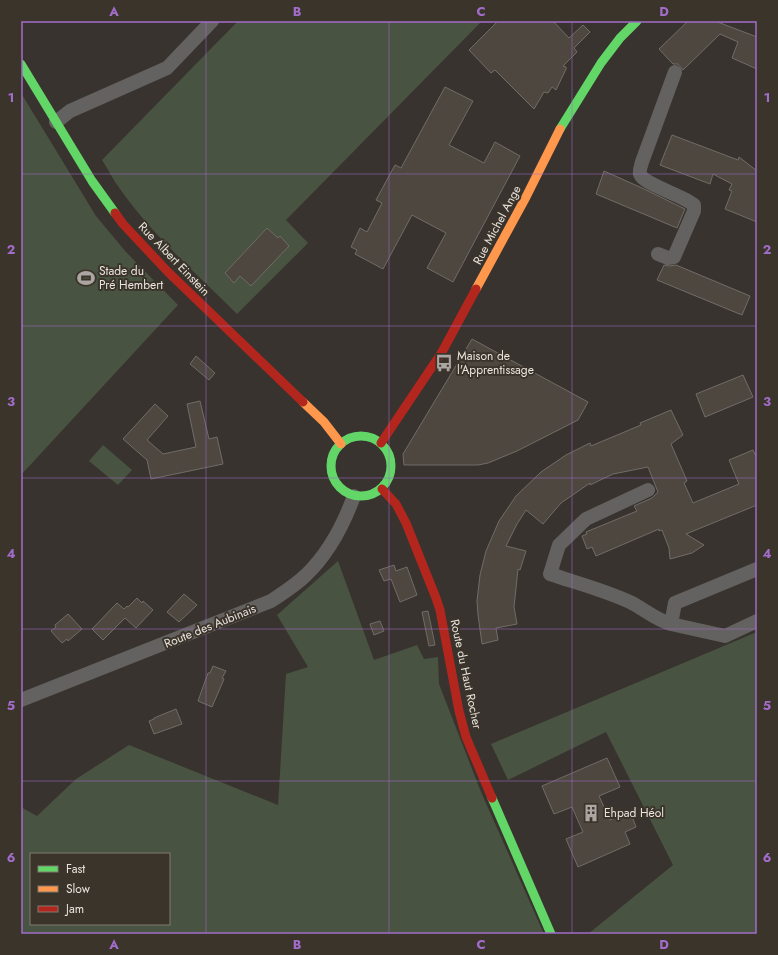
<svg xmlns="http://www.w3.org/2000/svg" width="778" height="955" font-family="Jost,sans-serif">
  <rect width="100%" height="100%" fill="#38332e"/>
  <!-- green -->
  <path fill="#495342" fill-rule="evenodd" d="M238 21H482L286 220 308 243 237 314C197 274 153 236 120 189 113 180 108 169 102 160Z
    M21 93 96 216 126 252 178 305 21 475Z
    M103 445 132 470 118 485 89 461Z
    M338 561 374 660 417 645 424 659 438 657 439 684 481 792 544 934H21V807L37 816 76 779 129 745 278 805 286 674 308 667 277 615ZM31 854H169V924H31Z
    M757 632V934H588L673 865 606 732 508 780 491 744Z"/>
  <!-- building -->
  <path fill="#4e4740" stroke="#706c67" d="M498 21H553L569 38 583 25 590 32 574 48 577 52 563 66 566 67V69L556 90 552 87 548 93 544 92 534 109 495 70 491 73 469 50Z
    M688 21H715L757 37V69L732 58 738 42 720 34 683 70 678 64H673L659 49Z
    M445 87 473 101 449 145 484 163 495 142 520 156 453 282 427 268 446 233 412 215 383 269 355 254 357 250 351 247 360 228 367 232 382 203 376 200 395 165 401 168Z
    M672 135 738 160 739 157 757 171V222L725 209 732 191 729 190 732 184 713 174 710 184 660 165Z
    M604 171 642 188 685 209 677 228 596 194Z
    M267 228 278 238 280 236 289 246 251 286 240 276 234 283 225 273Z
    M664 265 669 266 676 265 750 296 742 315 657 280Z
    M472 339 588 402 578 420 517 451 488 463 478 465H404L403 454Z
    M196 356 215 373 209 380 190 364Z
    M743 375 753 397 705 417 696 394Z
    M200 401 209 439 217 437 223 464 151 479 147 460 123 439 155 404 168 416 147 440 163 454 196 447 187 404Z
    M671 410 683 435 671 444 687 481 684 483 693 503 739 484 729 460 753 450 757 458V505L686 534 704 545 692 553 670 559 669 548 662 530 659 531V529L596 556 592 547 587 549 582 536 587 534 586 532 637 511 634 506 652 498 658 492 648 467 613 474 590 485V483L561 503 543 524 526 510 517 524 506 546 526 551 520 570 518 569 514 607 517 624 496 628 498 640 482 644 478 615 477 601 480 575 486 551 499 521 516 496 541 472 566 455 590 443 591 446 641 425 640 423Z
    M394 565 396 571 407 567 417 595 400 602 391 579 384 581 379 570Z
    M184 594 197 605 179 622 167 612Z
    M137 598 142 603 143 601 153 610 136 628 125 618 103 640 92 629 117 603 124 609 127 606 128 607Z
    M428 611 435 645 429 646 422 612Z
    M68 614 82 629 68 641 67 639 62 643 51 631 56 627 55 625Z
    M380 621 384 631 374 635 370 624Z
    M213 666 226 671 222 678 224 679 212 707 198 701 208 673H210Z
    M176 709 182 724 154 734 149 721 154 719V718Z
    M607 758 620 787 599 796 610 820 630 811 636 827 625 832 630 844 578 867 566 839 583 832 572 807 554 814 542 786Z"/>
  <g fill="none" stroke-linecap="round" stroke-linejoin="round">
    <!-- street -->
    <path stroke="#646260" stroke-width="14" d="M56 122 70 111 167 68 212 21
      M658 254 668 258 674 257 694 211V205C683 195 644 185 640 174 639 171 641 166 642 162L675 72
      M648 490 586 519 559 545 550 574C577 583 604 590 630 602 644 609 656 620 671 624L725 636 757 621
      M671 624 675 603 757 569
      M21 700 271 601C283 593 296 585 306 575 329 553 343 526 354 496"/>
    <!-- fast -->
    <path stroke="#63d668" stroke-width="9" d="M21 64 92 181 115 213
      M560 129 601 63 620 38 637 21
      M331 466a30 30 0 1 1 60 0a30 30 0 1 1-60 0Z
      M492 798 551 934"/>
    <!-- slow -->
    <path stroke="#ff974d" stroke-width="9" d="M476 289 526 197 560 129
      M303 402 324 422 341 444"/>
    <!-- jam -->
    <path stroke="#b3261e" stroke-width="9" d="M115 213 123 224 168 272 303 402
      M381 443 442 352 476 289
      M382 489 396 504 406 523 436 598 440 610 459 711 466 737 492 798"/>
  </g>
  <!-- grid -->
  <path fill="none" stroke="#a26cca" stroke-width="1" stroke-opacity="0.55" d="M206 21V934M389 21V934M572 21V934M21 174H757M21 326H757M21 478H757M21 629H757M21 781H757"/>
  <!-- icons -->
  <defs>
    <g id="stadium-bare" transform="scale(1.38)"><path d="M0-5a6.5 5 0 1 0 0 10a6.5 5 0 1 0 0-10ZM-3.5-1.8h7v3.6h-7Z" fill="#aba6a1" stroke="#3b342b" stroke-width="2.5" paint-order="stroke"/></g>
    <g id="bus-bare" transform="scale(1.38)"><path d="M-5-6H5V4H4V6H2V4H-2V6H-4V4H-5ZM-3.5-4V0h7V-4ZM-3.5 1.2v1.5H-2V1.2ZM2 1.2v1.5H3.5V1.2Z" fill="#aba6a1" stroke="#3b342b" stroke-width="2.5" paint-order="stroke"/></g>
    <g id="building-bare" transform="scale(1.38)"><path d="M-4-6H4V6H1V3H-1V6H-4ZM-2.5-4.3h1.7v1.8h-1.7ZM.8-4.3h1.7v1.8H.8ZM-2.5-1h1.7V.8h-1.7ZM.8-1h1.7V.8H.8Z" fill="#aba6a1" stroke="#3b342b" stroke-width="2.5" paint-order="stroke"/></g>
  </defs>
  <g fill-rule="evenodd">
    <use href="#stadium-bare" x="86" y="278"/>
    <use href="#bus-bare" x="444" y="363"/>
    <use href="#building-bare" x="591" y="813"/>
  </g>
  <g text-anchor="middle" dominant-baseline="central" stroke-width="4" stroke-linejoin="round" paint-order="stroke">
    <!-- street labels -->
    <g font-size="12" fill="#e9e4df" stroke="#3b342b">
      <text transform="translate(497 225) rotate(-62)">Rue Michel Ange</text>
      <text transform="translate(174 259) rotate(46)">Rue Albert Einstein</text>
      <text transform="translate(210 626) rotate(-22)">Route des Aubinais</text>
      <text transform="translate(466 674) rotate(78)">Route du Haut Rocher</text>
    </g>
    <!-- poi labels -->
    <g font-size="12" fill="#e9e4df" stroke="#3b342b" text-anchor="start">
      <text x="99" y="271">Stade du<tspan x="99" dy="14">Pré Hembert</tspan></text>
      <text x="457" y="356">Maison de<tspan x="457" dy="14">l'Apprentissage</tspan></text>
      <text x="604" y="813">Ehpad Héol</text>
    </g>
  </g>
  <!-- border -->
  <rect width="778" height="955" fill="none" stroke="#3b342b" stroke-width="44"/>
  <!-- legend -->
  <rect x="30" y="853" width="140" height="72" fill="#3b342b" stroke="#817a73"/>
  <rect x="38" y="866" width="20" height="6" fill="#63d668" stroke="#817a73"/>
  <text x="66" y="873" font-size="12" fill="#e9e4df">Fast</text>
  <rect x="38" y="886" width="20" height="6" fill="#ff974d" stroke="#817a73"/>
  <text x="66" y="893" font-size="12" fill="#e9e4df">Slow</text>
  <rect x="38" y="906" width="20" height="6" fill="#b3261e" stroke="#817a73"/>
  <text x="66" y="913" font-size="12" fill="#e9e4df">Jam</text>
  <rect x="22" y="22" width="734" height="911" fill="none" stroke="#a26cca" stroke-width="1.5"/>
  <g font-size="13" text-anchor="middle" font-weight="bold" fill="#a26cca">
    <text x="114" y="16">A</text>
    <text x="297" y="16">B</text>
    <text x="481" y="16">C</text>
    <text x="664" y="16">D</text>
    <text x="11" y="102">1</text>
    <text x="767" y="102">1</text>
    <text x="11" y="254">2</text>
    <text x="767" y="254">2</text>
    <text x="11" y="406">3</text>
    <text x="767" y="406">3</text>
    <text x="11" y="558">4</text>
    <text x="767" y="558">4</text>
    <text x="11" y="710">5</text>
    <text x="767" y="710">5</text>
    <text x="11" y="862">6</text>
    <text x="767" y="862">6</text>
    <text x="114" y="949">A</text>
    <text x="297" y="949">B</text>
    <text x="481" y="949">C</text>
    <text x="664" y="949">D</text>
  </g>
</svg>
